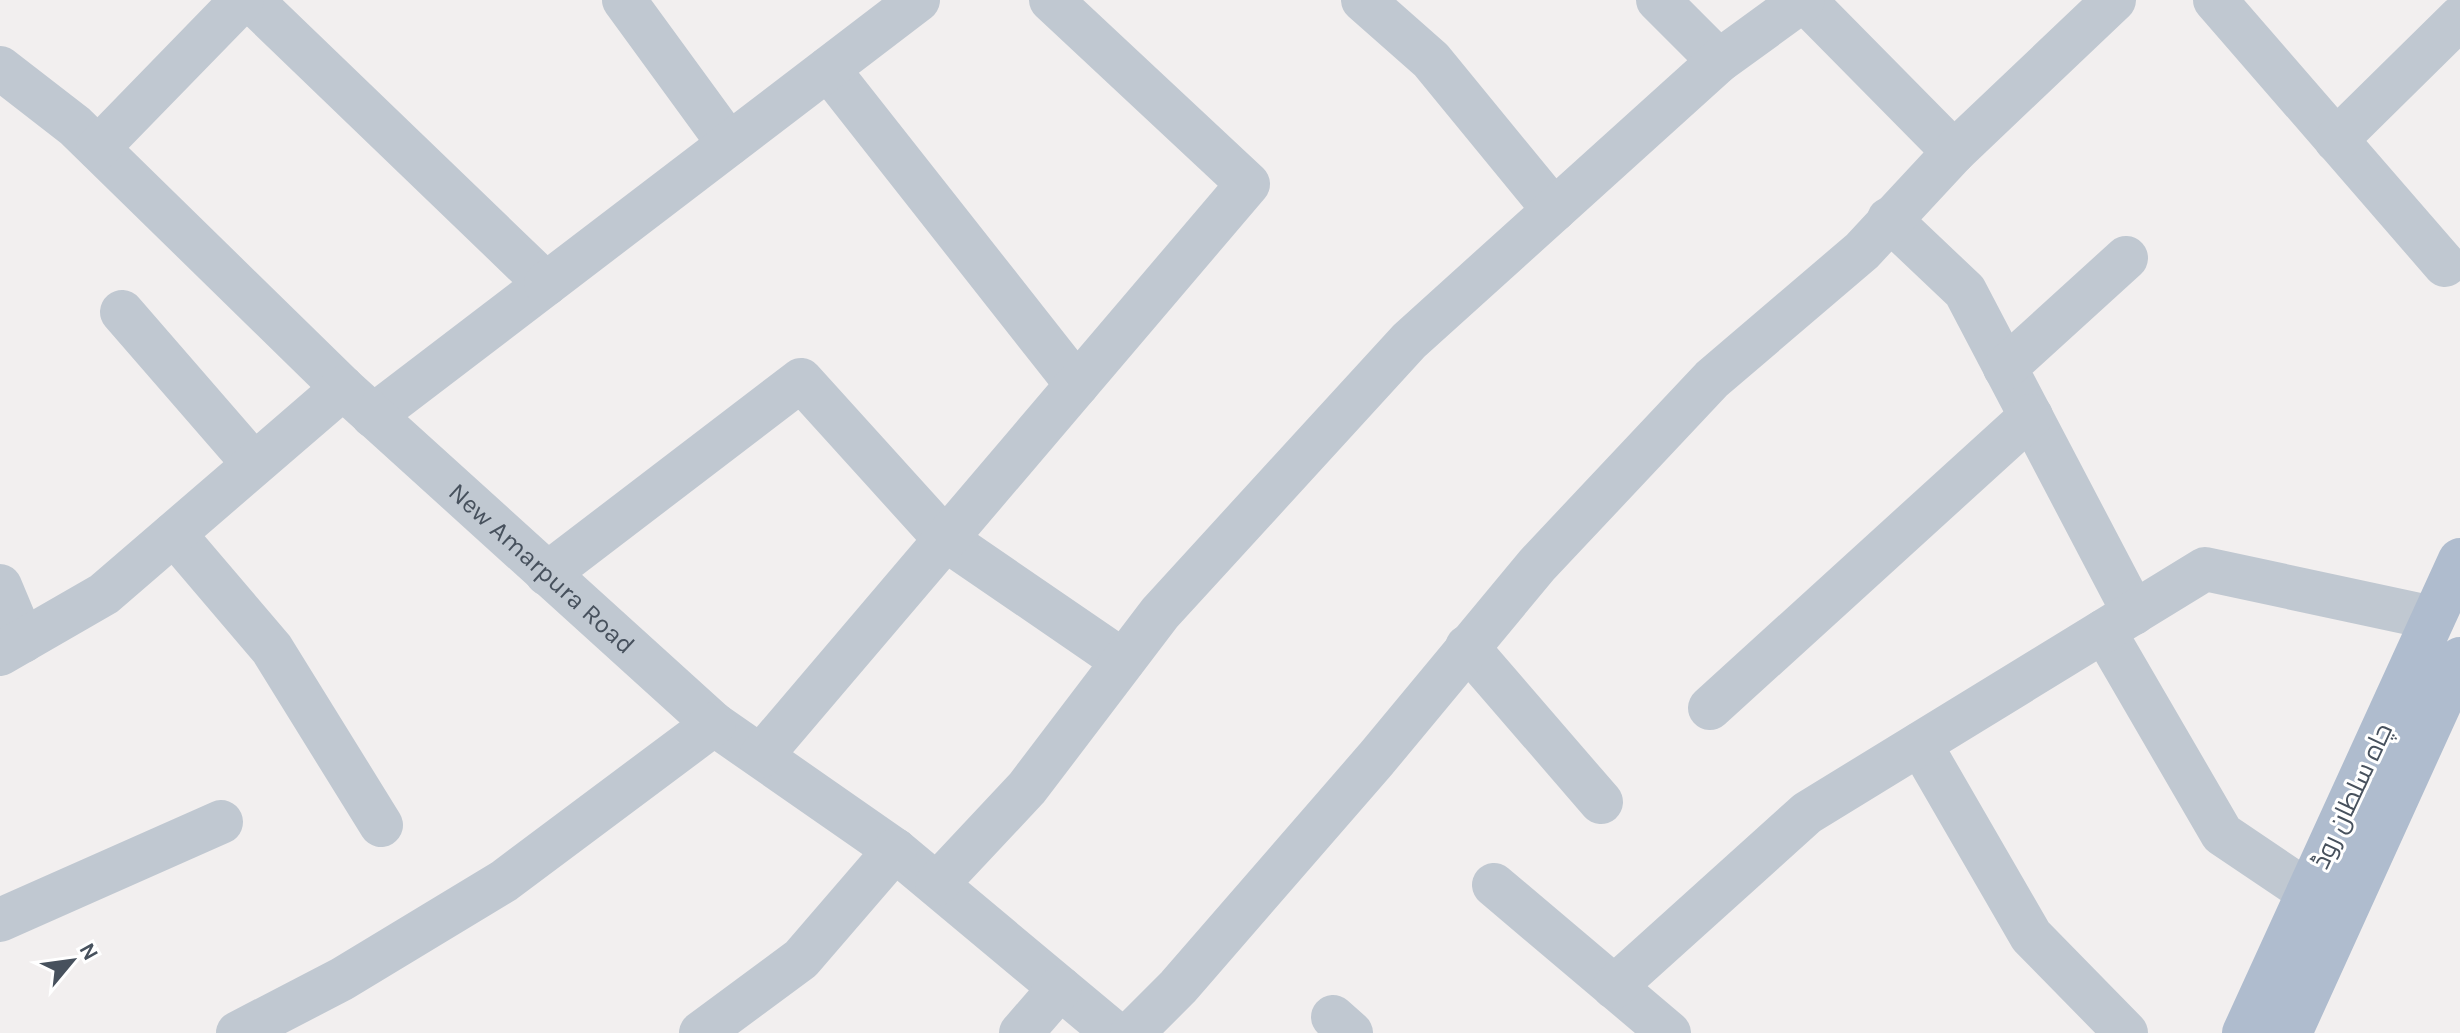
<svg xmlns="http://www.w3.org/2000/svg" width="2460" height="1033" font-family="Karla,Cairo,sans-serif">
  <rect width="100%" height="100%" fill="#f2efef"/>
  <g fill="none" stroke-linecap="round" stroke-linejoin="round">
    <!-- minor -->
    <g stroke="#c0c8d1" stroke-width="44">
      <path d="M251 0 546 284 373 416"/>
      <path d="M624 0 729 144"/>
      <path d="M1363 0 1431 60 1554 210"/>
      <path d="M1658 0 1719 61"/>
      <path d="M1804 0 1954 152"/>
      <path d="M2215 0 2445 265"/>
      <path id="s1" d="M0 68 75 126 343 388 714 724 895 850 1114 1033"/>
      <path d="M828 69 1077 385"/>
      <path d="M2336 140 2460 18"/>
      <path d="M98 148 242 0"/>
      <path d="M1889 219 1965 291 2134 613"/>
      <path d="M546 284 918 0"/>
      <path d="M122 312 254 464"/>
      <path d="M2005 368 2126 258"/>
      <path d="M174 534 272 649 381 825"/>
      <path d="M547 574 801 380 945 539 1123 661"/>
      <path d="M0 586 23 641"/>
      <path d="M2104 631 2222 834 2308 892"/>
      <path d="M1467 647 1601 802"/>
      <path d="M0 654 104 594 343 388"/>
      <path d="M1710 708 2031 416"/>
      <path d="M1920 744 2031 936 2126 1033"/>
      <path d="M761 756 1248 184 1051 0"/>
      <path d="M937 884 1027 788 1160 613 1409 341 1719 61 1803 0"/>
      <path d="M1494 885 1669 1033"/>
      <path d="M0 920 221 822"/>
      <path d="M1614 987 1807 813 2205 569 2433 618"/>
      <path d="M1333 1017 1351 1033"/>
      <path d="M238 1033 342 979 504 881 714 724"/>
      <path d="M701 1033 801 959 895 850"/>
      <path d="M1021 1033 1060 988"/>
      <path d="M1132 1033 1178 987 1376 759 1537 565 1712 379 1862 251 1954 152 2114 0"/>
    </g>
    <!-- major -->
    <path stroke="#afbcce" stroke-width="44" d="M2244 1033 2460 560
      M2290 1033 2460 659"/>
  </g>
  <g text-anchor="middle" dominant-baseline="central" stroke-width="6" stroke-linejoin="round" paint-order="stroke">
    <!-- street labels -->
    <g font-size="26" fill="#47515d" stroke="#fff">
      <text stroke="none"><textPath href="#s1" startOffset="738">New Amarpura Road</textPath></text>
      <text transform="translate(2352 796) rotate(-65)">چاہ سلطان روڈ</text>
    </g>
  </g>
  <!-- north arrow -->
  <g transform="translate(72 961) rotate(61)" stroke="#ffffff" stroke-width="6" paint-order="stroke">
  <path d="M0-6L14 30L0 20L-14 30Z" fill="#47515d"/>
  <text y="-12" font-size="22" font-weight="bold" text-anchor="middle" fill="#47515d">N</text>
  </g>
</svg>
